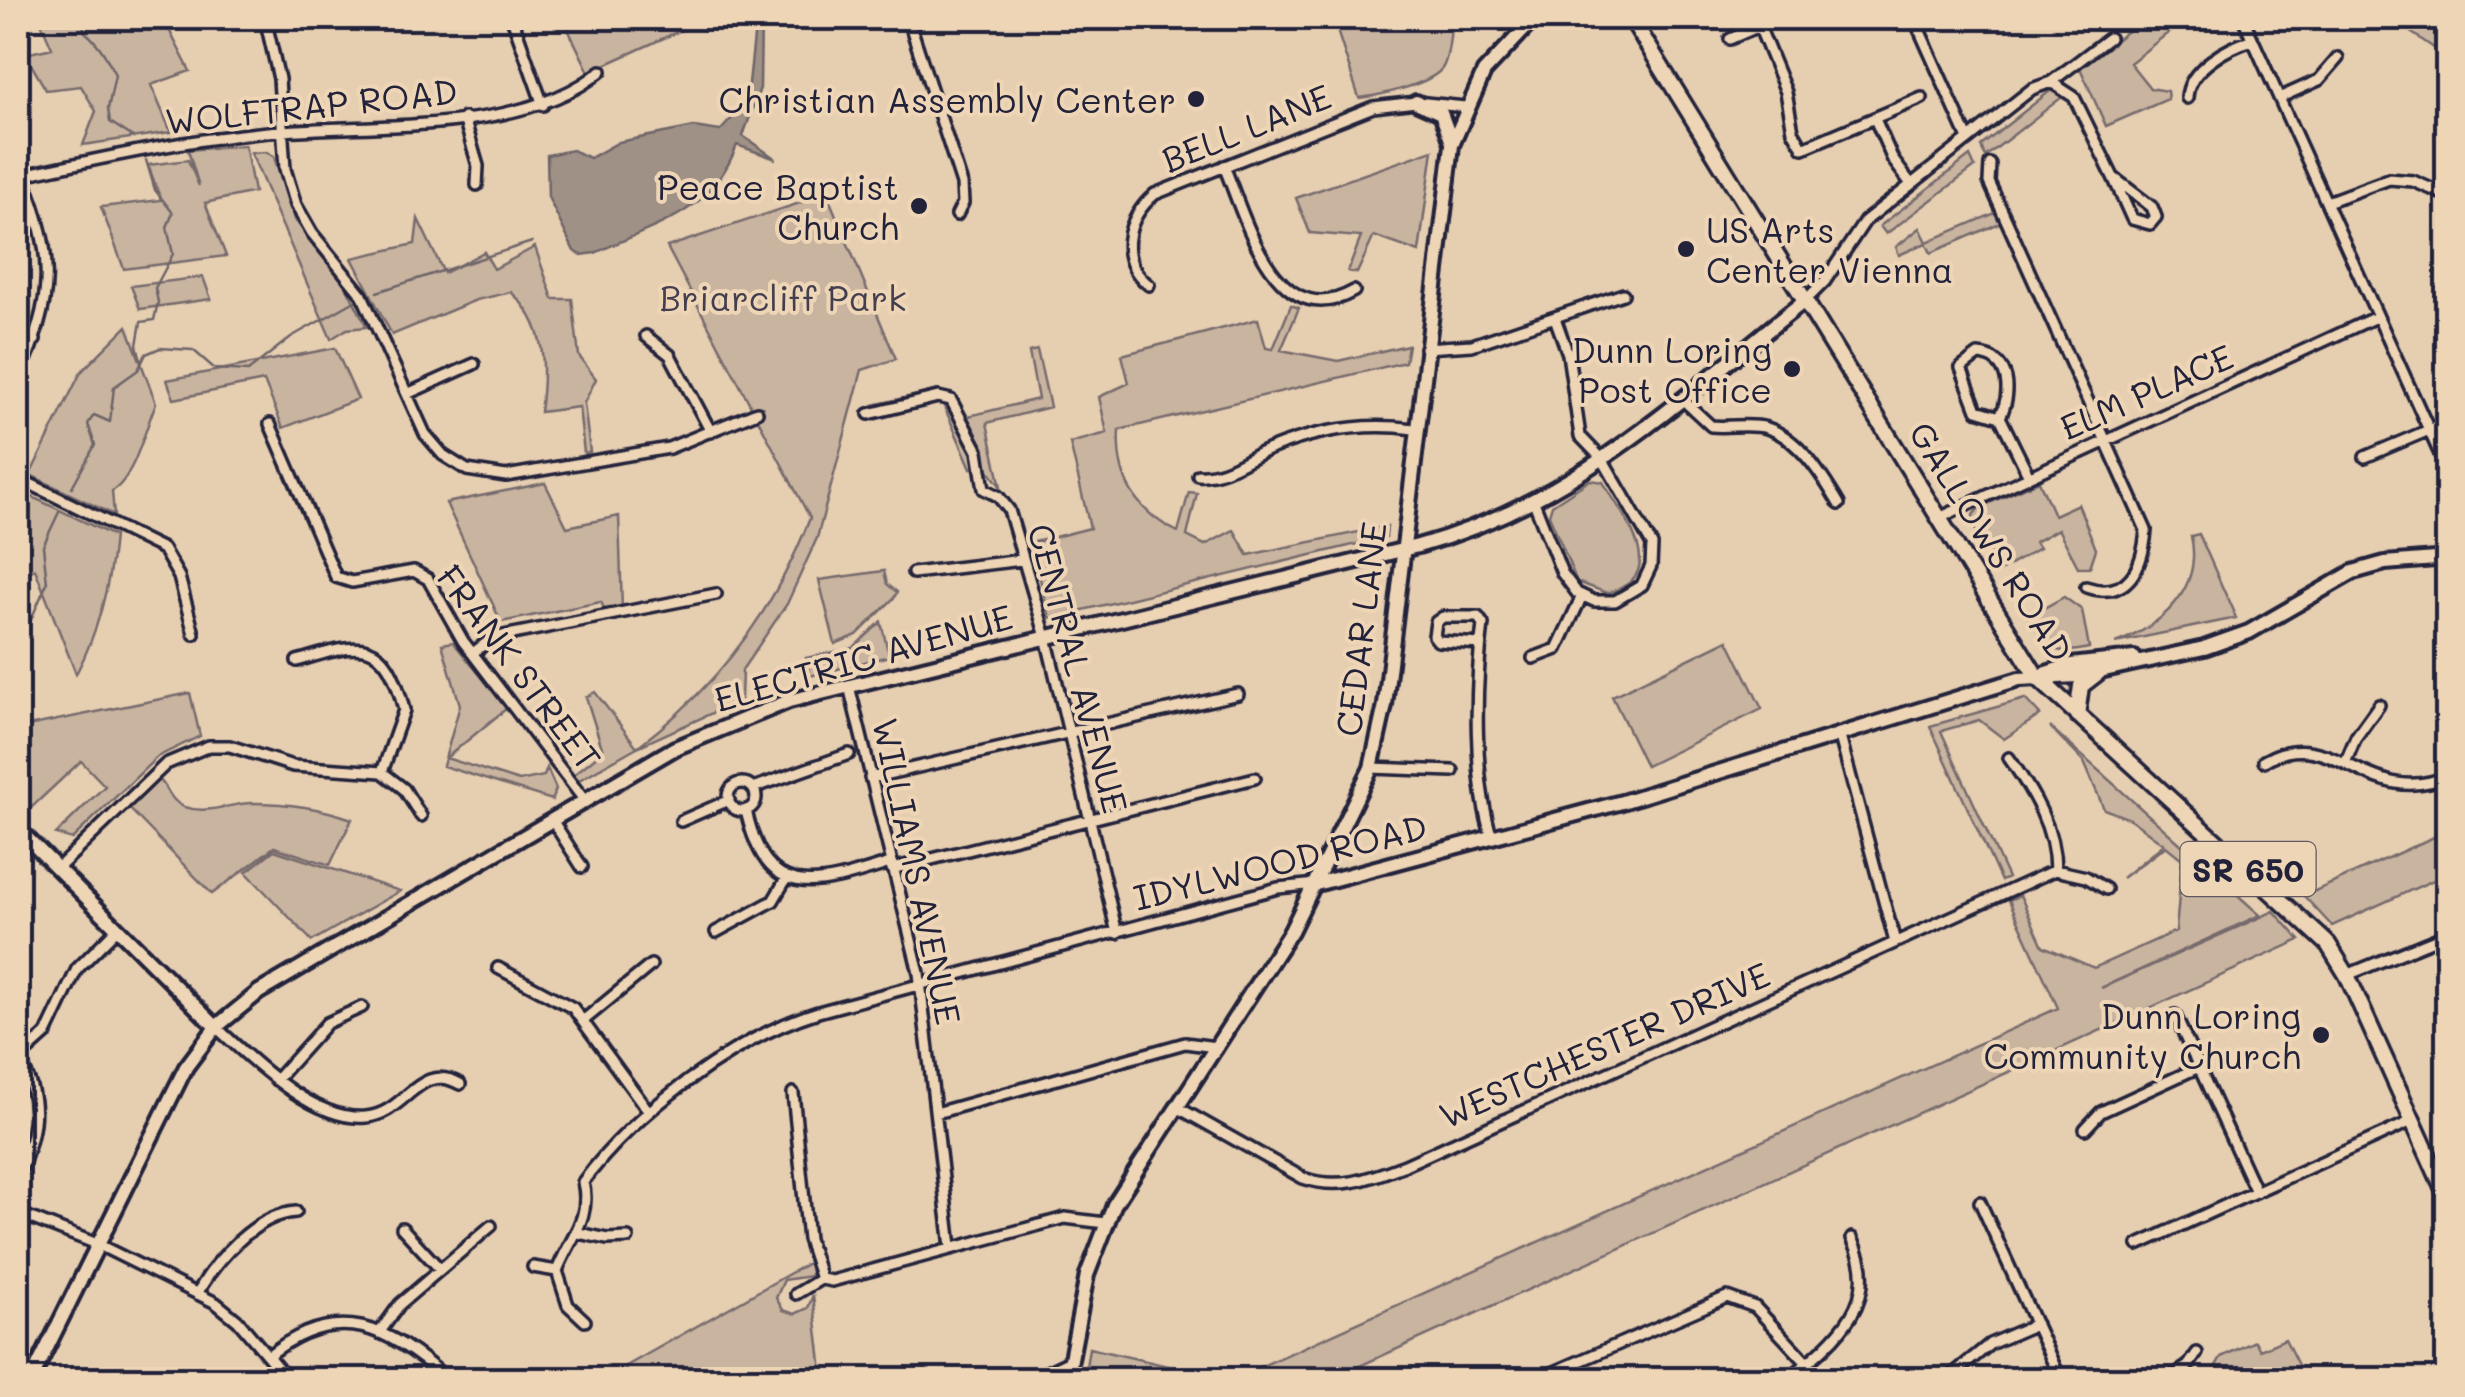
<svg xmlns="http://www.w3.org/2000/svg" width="2465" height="1397" font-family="Mali,sans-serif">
  <rect width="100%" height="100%" fill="#e6ceb1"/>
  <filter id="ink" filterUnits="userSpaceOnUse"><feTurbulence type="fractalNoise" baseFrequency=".01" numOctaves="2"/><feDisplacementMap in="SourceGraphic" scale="20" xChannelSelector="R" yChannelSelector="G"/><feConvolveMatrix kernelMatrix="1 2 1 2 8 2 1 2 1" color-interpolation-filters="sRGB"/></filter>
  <g filter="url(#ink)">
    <!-- green -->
    <path fill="#c9b49f" stroke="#766b6d" stroke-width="2.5" d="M39 18H163L190 71 151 85 171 132 83 145 96 111 81 86 46 90 25 54 52 48Z
      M584 18H708L589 72 567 27Z
      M1333 18H1452C1450 32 1450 54 1443 67 1433 84 1378 96 1359 98Z
      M2144 18H2187L2130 63 2150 88 2167 91 2168 99 2106 126 2080 68Z
      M2390 18H2447V57Z
      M2060 83 2066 94 1985 157 1981 146Z
      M245 145 254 192 205 203 226 256 124 269 101 207 161 200 148 165 188 160 199 186 188 150Z
      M1433 150 1419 252 1374 236 1357 273 1348 271 1361 237 1310 233 1296 198Z
      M267 152 274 157 295 220 346 286 367 327 347 329 331 339 251 153Z
      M1970 156 1975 167 1886 234 1880 226Z
      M827 194 896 359 862 370 817 538 787 604 742 670 741 700 637 747 579 780 572 776 603 751 586 697 595 692 637 747C718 687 774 611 810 518L667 247Z
      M1995 213 2000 223 1931 253 1926 243 1899 255 1896 247 1920 228 1927 242Z
      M418 219 444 273 484 252 494 269 535 247 553 299H572L579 356 596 379 584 403 590 452 584 453 579 407 540 412C546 367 547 325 511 292L476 300 392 335 352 258 415 244Z
      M203 277 211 299 140 309 131 286Z
      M1291 305 1299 308 1281 350 1338 361 1408 345 1405 362 1119 430C1116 478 1135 511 1178 532L1189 492 1197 493 1187 536 1205 545 1234 530 1248 555 1387 526 1386 537 1050 618 1031 543 1090 528 1070 443 1107 433 1099 397 1129 383 1122 355 1258 319 1266 348 1273 349Z
      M127 326 156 403C146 426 133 481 112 491L114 515 30 475 81 372Z
      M335 348 358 399 283 428 264 381 174 399 167 380Z
      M1037 350 1050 407 987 423 1001 487 988 470 971 468 943 404 936 401 875 414 873 405 934 391 954 400 961 418 1038 399 1029 352Z
      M1590 480 1603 482C1623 516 1673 576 1607 593L1577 582 1549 515 1552 505Z
      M2039 481 2054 515 2078 504 2096 549 2090 567H2078L2058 529 2035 542 2039 548 2000 571 1974 527 1973 515 1980 507Z
      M545 483 567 527 619 516 622 610 606 613 601 602 501 622 446 503Z
      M24 493 114 536C110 585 99 630 76 674L35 569 18 576V516Z
      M2199 534 2236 618 2115 643C2161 627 2203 589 2191 536Z
      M884 571 887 584 897 592 894 598 857 635 835 644 819 580Z
      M2064 597 2082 610 2089 648C2049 657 2050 647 2028 617Z
      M881 622 889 656 810 676 806 658 853 648Z
      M1728 640 1762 709 1646 766 1612 696Z
      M453 642 507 708 446 758 519 781 544 776 547 768 556 789 552 800 443 766 460 705 442 644Z
      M190 693 200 736 157 757 72 839 56 834 105 786 81 761 18 820V728Z
      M2025 699 2040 715 2004 739 1979 720 1941 731 2008 878 2001 881 1930 726Z
      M2050 727 2260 915 2101 988 2274 911 2300 940 1331 1379H1233L2058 1008 2009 900 2020 895 2043 946 2094 968 2176 931 2182 859 2166 846 2122 878 2164 844 2130 819 2104 809 2084 762Z
      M159 779C168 788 171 802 184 807 208 815 230 803 253 803 286 803 321 808 352 819L330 865 274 847 212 894 129 808Z
      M2447 831V874L2332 926 2304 896Z
      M274 850 400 891 312 941 246 872Z
      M810 1262 811 1276 784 1280 776 1298 783 1310 795 1314 808 1308 813 1295 823 1379H626L621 1369Z
      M2285 1339 2305 1379H2196L2213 1371 2221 1357 2255 1341 2260 1350Z
      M1089 1348 1225 1379H1084Z"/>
    <!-- water -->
    <path fill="#a09187" stroke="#6e6569" stroke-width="2.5" d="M756 18H761L760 88 743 136 776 159 737 145C711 214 659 223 595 253L582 255 574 251 548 197 547 155 572 150 590 158 619 142 694 127 720 131 747 102Z"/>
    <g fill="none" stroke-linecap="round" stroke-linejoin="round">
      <!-- stream -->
      <path stroke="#6e6569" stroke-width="2.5" d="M81 18 85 32C99 43 108 59 115 75L108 109 110 122 133 137
        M2432 18 2448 31
        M377 292 532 242
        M141 360 137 345 141 322 154 320 158 302 155 288 173 254 167 227 173 213 155 190 146 160
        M72 487 95 445 88 424 94 415 110 422 114 387 138 370 146 354 160 348 193 350 215 369 248 371 291 337 355 301
        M18 649 47 583 43 546 59 512"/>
      <!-- street casing -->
      <g stroke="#22223b" stroke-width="16">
        <path id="street" d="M265 18 279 79 285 169 296 205 312 233 362 295 425 434 443 455 467 470 506 476 669 448 757 412
          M512 18 543 105
          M908 18 962 184 963 203 957 215
          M1914 18 1968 139
          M2243 18 2448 472
          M1759 26 1786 92 1793 131 1803 148 1922 98
          M1730 39 1778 18
          M2051 82 2074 97 2113 177
          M2187 98C2188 69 2228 47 2253 40
          M2279 98 2319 80 2338 58
          M464 118 478 166 477 185
          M1875 119 1893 160 1911 184
          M1990 164 1989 182 2146 530C2143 567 2128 601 2086 587
          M1224 166C1245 216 1275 336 1354 291
          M18 176C98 159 177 141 259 133 360 122 522 138 601 71
          M2113 177 2152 207 2156 217 2150 224 2132 219Z
          M2327 202 2389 179 2413 181 2448 196
          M1149 285C1116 260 1126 218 1155 194L1373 107 1416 102 1465 107
          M1805 301 1825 281 1865 221 2032 89 2051 82 2109 38
          M18 332 35 340
          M646 336 670 355 711 432
          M1425 348 1472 345 1623 294
          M18 379C54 297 56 259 22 175
          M407 394 474 364
          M1682 399 1711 426C1729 428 1750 423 1767 428 1799 438 1823 477 1839 504
          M869 414 938 397 951 400 978 451 984 489 998 496 1009 510 1046 637 1117 933
          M2000 417C2012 394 2011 357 1978 355L1961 368 1977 410 2000 417 2028 474
          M270 424 336 577 352 582 414 571 428 579 463 641 585 801
          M2365 457 2448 422
          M1198 475C1225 477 1245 459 1270 449 1317 430 1364 422 1414 429
          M18 478 163 549 179 577 194 634
          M1534 502 1562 573 1577 593 1594 601H1615L1642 585 1651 566 1652 545 1603 460 1580 436 1568 354 1555 318
          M1939 518 2376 317
          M913 573 1022 560
          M1480 644 1438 641 1434 636 1436 622 1443 617H1478L1483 624C1475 687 1473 778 1492 838
          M474 652 493 638 716 594
          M1533 658 1557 649 1582 596
          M297 661C363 641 386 636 404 710L382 772
          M849 686 919 973 951 1247
          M1839 733 1895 942
          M2009 758C2033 792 2055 828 2055 870
          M2264 761C2333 721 2368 811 2448 776
          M2345 763 2356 737 2379 705
          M1371 768 1453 771
          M870 778 1238 694
          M728 797a14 14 0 1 1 28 0a14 14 0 1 1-28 0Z
          M753 788 849 754
          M746 810C766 903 815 887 890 863
          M552 820 582 867
          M681 821 729 800
          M57 869 166 764 209 746H230L293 766 382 772 404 789 421 816
          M892 869 1255 778
          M716 932 773 901 786 879
          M498 968 573 1008 649 1112
          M2347 975 2448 934
          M2175 1015 2256 1192
          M584 1020 651 965
          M216 1027C252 1060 314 1122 366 1117 406 1114 418 1061 460 1084
          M18 1058C44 1100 36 1134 18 1177
          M18 1059 46 1034 77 969 117 929
          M276 1080 327 1023 362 1007
          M793 1093 808 1239 821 1279
          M1177 1107 1303 1178C1340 1191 1371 1178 1405 1165L2055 870 2086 877 2106 889
          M936 1113 1185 1043 1216 1047
          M2085 1129 2101 1112 2199 1067
          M1980 1202 2061 1380
          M18 1213 97 1244 216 1303 238 1321 288 1380
          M402 1228 439 1268
          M579 1233 607 1239 628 1238
          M2138 1245 2412 1121
          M533 1267 557 1271
          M821 1279 832 1281 1065 1218 1105 1223
          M197 1294C215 1261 256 1214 296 1212
          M796 1294 821 1279
          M585 1321 568 1305 557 1271C569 1239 592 1219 583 1182 635 1112 734 1038 818 1012L1278 888 1316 884
          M379 1333 400 1304 491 1226
          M268 1356C336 1301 389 1326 448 1380
          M1030 1380 1070 1361
          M1536 1380 1727 1297 1755 1307 1807 1363
          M1787 1380C1834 1341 1885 1302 1852 1238
          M1946 1380 1990 1344 2036 1324
          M2167 1380 2188 1366 2197 1353"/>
      </g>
      <!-- secondary casing -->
      <g stroke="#22223b" stroke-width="20">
        <path id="secondary" d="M1416 102 1441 113 1451 140
          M2037 676 2071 665 2134 658
          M18 829 216 1027
          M1316 884 1622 802 2019 679 2077 676 2204 648 2249 632 2353 572 2385 563 2448 558
          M31 1380 186 1067 216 1027 259 992 675 748 789 701 1418 546C1576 502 1677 401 1803 302
          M1067 1380 1087 1275 1114 1205 1291 931 1371 768 1385 705 1452 145 1484 72 1535 18"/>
      </g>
      <!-- primary casing -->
      <g stroke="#22223b" stroke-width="21">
        <path id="primary" d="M1631 18 2037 677 2328 944 2347 975 2448 1199
          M2077 715 2081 686 2099 672"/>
      </g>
      <!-- street -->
      <use href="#street" stroke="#eed5b6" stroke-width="9"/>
      <!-- secondary -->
      <use href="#secondary" stroke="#eed5b6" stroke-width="12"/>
      <!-- primary -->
      <use href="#primary" stroke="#eed5b6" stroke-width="14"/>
    </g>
  </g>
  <!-- markers -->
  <g fill="#22223b" stroke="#eed5b6" stroke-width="4">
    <circle cx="1196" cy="99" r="10"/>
    <circle cx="919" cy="206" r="10"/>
    <circle cx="1686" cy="249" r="10"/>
    <circle cx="1792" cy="369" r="10"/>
    <circle cx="2321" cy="1035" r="10"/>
  </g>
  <g text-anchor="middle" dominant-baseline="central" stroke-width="8" stroke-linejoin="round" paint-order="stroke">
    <!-- shield labels -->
    <rect fill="#eed5b6" stroke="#5f5860" stroke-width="2.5" x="2180.5" y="842" width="135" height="54" rx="8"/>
    <g font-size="32" font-weight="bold" fill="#22223b">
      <text x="2248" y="869">SR 650</text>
    </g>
    <!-- poi labels -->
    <g font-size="35" fill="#22223b" stroke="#eed5b6" text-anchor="end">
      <text x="1176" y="99">Christian Assembly Center</text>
      <text x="899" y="186">Peace Baptist<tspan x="899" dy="40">Church</tspan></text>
      <text x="1706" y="229" text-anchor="start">US Arts<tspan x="1706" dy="40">Center Vienna</tspan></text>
      <text x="1772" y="349">Dunn Loring<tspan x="1772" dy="40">Post Office</tspan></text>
      <text x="2301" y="1015">Dunn Loring<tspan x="2301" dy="40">Community Church</tspan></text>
    </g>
    <!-- street labels -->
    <g font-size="35" fill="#22223b" stroke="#eed5b6">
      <text transform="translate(311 105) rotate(-6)">WOLFTRAP ROAD</text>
      <text transform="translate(1246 127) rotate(-22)">BELL LANE</text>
      <text transform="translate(2146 391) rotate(-24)">ELM PLACE</text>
      <text transform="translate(1992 541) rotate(58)">GALLOWS ROAD</text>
      <text transform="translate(1360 629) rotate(-83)">CEDAR LANE</text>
      <text transform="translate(863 657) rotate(-16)">ELECTRIC AVENUE</text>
      <text transform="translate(520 667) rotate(53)">FRANK STREET</text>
      <text transform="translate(1079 668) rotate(75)">CENTRAL AVENUE</text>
      <text transform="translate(1280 861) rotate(-14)">IDYLWOOD ROAD</text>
      <text transform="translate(918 871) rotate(78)">WILLIAMS AVENUE</text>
      <text transform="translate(1604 1044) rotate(-24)">WESTCHESTER DRIVE</text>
    </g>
    <!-- park labels -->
    <g font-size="35" fill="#433f4f" stroke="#eed5b6">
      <text x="783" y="297">Briarcliff Park</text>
    </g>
  </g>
  <!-- margin -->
  <rect width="2465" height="1397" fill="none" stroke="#eed5b6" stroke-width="60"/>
  <rect x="30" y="30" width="2405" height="1337" fill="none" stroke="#22223b" stroke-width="4" filter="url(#ink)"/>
</svg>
